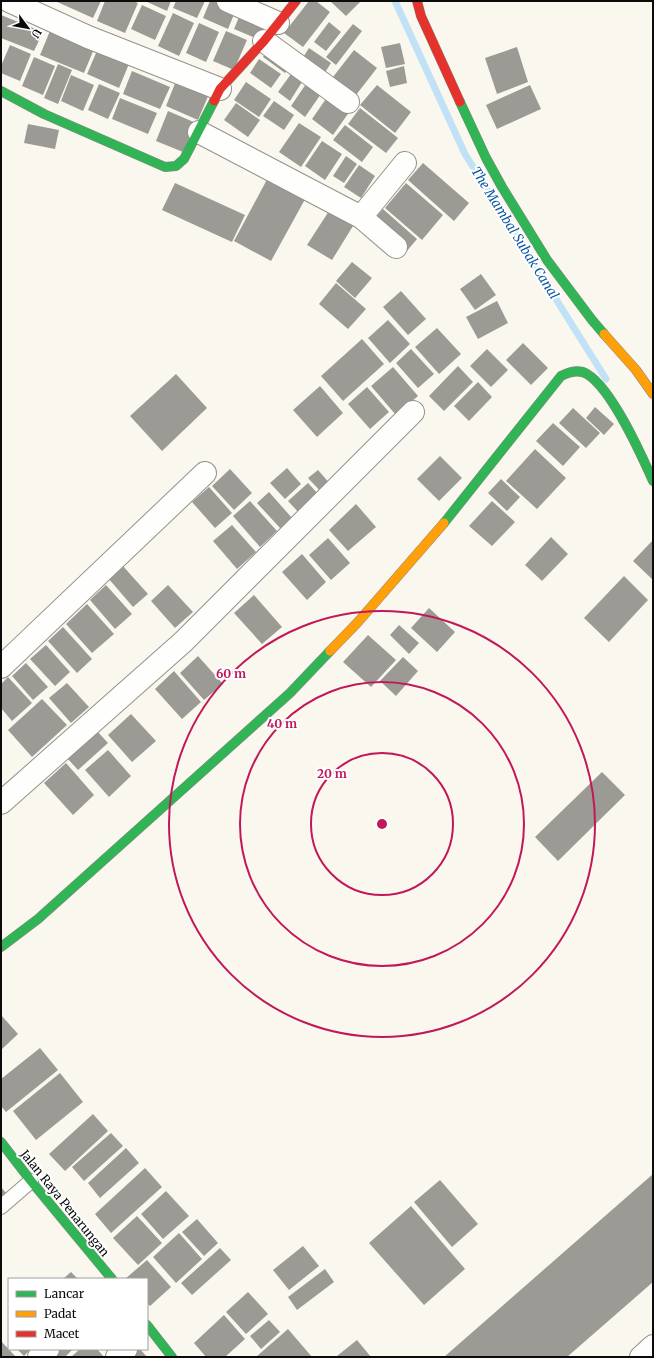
<svg xmlns="http://www.w3.org/2000/svg" width="654" height="1358" font-family="Merriweather,serif">
  <rect width="100%" height="100%" fill="#faf8ee"/>
  <g fill="none" stroke-linecap="round" stroke-linejoin="round">
    <!-- stream -->
    <path stroke="#c1e1f6" stroke-width="7" d="M395 1 465 154 606 379"/>
  </g>
  <!-- building -->
  <path fill="#9c9a94" d="M55 1H101L93 18Z
    M105 1H132L138 3 125 33 97 21Z
    M145 1H171L167 11Z
    M176 1H205L197 18 173 8Z
    M210 1H222L237 7 228 29 203 18Z
    M309 1H316L330 12 303 47 284 33Z
    M330 1H361L346 16Z
    M142 5 166 16 155 40 131 29Z
    M242 10 268 22 260 40 234 29Z
    M173 13 194 23 179 56 158 46Z
    M1 15 43 32 34 51 1 38Z
    M329 22 341 32 326 51 314 42Z
    M199 23 219 32 206 62 186 53Z
    M353 24 362 31 336 65 326 57Z
    M50 31 94 49 84 73 40 55Z
    M226 31 247 40 234 70 213 61Z
    M400 43 405 64 386 68 381 47Z
    M10 45 31 54 20 81 1 73V66Z
    M99 46 131 59 119 88 87 74Z
    M270 46 292 62 285 73 263 57Z
    M517 47 528 82 497 94 485 58Z
    M309 48 331 63 324 74 302 59Z
    M354 50 377 68 356 95 333 77Z
    M34 57 55 66 43 95 22 86Z
    M259 59 281 74 271 88 250 73Z
    M58 64 72 70 58 104 44 98Z
    M404 66 407 83 390 87 386 71Z
    M132 71 170 87 160 109 123 94Z
    M291 74 302 82 290 101 278 92Z
    M71 75 94 85 83 111 61 101Z
    M176 81 209 94 198 120 166 106Z
    M308 81 323 91 305 117 291 106Z
    M246 82 271 99 259 117 234 100Z
    M99 84 120 93 108 119 88 110Z
    M377 85 411 112 395 133 360 105Z
    M530 85 541 109 497 129 486 105Z
    M328 96 350 111 333 135 312 119Z
    M120 98 157 113 148 134 112 119Z
    M274 101 294 115 284 130 263 116Z
    M236 103 260 120 248 137 224 120Z
    M360 108 398 138 386 153 348 124Z
    M168 111 196 123 183 152 156 141Z
    M299 123 321 137 301 167 279 152Z
    M28 124 59 130 55 149 24 143Z
    M345 125 373 147 362 162 333 140Z
    M322 141 342 154 325 180 305 166Z
    M346 156 357 164 344 183 333 176Z
    M423 163 469 203 454 221 408 180Z
    M359 165 375 176 361 198 344 187Z
    M271 172 309 192 271 261 234 241Z
    M175 183 245 215 232 242 162 210Z
    M406 183 443 215 422 240 385 208Z
    M383 209 417 239 406 252 372 222Z
    M329 211 353 226 332 260 307 245Z
    M352 262 372 278 355 298 336 281Z
    M481 274 496 295 475 310 460 289Z
    M336 283 366 309 348 329 319 304Z
    M401 291 426 319 408 335 383 307Z
    M497 301 508 323 478 339 466 317Z
    M388 320 410 344 390 363 368 338Z
    M437 328 461 354 439 374 415 347Z
    M362 339 384 364 343 401 321 376Z
    M523 343 548 368 531 385 506 360Z
    M411 349 434 374 418 388 396 363Z
    M487 349 508 370 491 387 470 366Z
    M458 366 473 382 444 411 429 396Z
    M393 367 418 396 396 415 371 386Z
    M176 374 207 408 162 451 130 416Z
    M478 382 492 397 469 421 454 406Z
    M320 386 343 413 317 437 293 410Z
    M367 387 389 412 370 429 348 404Z
    M595 407 614 424 604 435 586 418Z
    M573 408 600 433 586 448 559 423Z
    M553 423 580 447 563 466 536 441Z
    M535 449 566 478 537 509 506 481Z
    M440 456 462 478 439 501 417 479Z
    M287 468 301 484 285 499 270 483Z
    M230 469 252 493 234 510 212 486Z
    M318 470 332 486 323 494 308 478Z
    M501 479 520 497 507 511 488 493Z
    M308 483 320 496 300 514 288 501Z
    M209 487 232 513 215 528 192 502Z
    M269 492 292 518 281 529 257 503Z
    M250 501 277 531 260 547 233 516Z
    M492 501 515 522 492 546 469 526Z
    M356 504 376 527 348 551 329 530Z
    M232 525 256 552 237 569 213 541Z
    M551 537 568 554 542 581 525 565Z
    M328 538 350 563 331 580 309 555Z
    M653 540V580L633 561Z
    M302 554 326 582 307 600 282 572Z
    M122 565 148 594 133 607 108 578Z
    M624 576 648 600 609 642 584 618Z
    M106 585 132 614 115 629 90 600Z
    M168 585 193 612 175 628 151 601Z
    M254 595 282 627 262 644 234 613Z
    M87 604 114 634 92 653 66 624Z
    M429 608 455 632 437 652 411 628Z
    M399 625 419 643 409 654 390 635Z
    M63 627 92 659 77 673 48 641Z
    M368 635 396 660 371 687 343 662Z
    M46 645 70 672 55 686 30 659Z
    M198 656 223 684 204 700 180 673Z
    M403 657 418 671 396 696 380 681Z
    M26 663 48 687 33 700 12 676Z
    M174 671 201 702 182 719 155 689Z
    M8 677 32 703 12 721 1 708V684Z
    M67 683 89 707 71 723 49 698Z
    M42 699 67 725 32 757 8 730Z
    M131 714 156 741 132 762 108 735Z
    M97 731 108 743 78 770 67 758Z
    M108 750 131 776 109 797 85 770Z
    M66 763 94 795 73 815 44 783Z
    M602 772 625 795 558 861 535 837Z
    M1 1015 18 1034 1 1050Z
    M40 1048 58 1070 6 1112 1 1106V1079Z
    M60 1073 83 1102 36 1140 13 1111Z
    M93 1114 108 1131 65 1171 49 1154Z
    M111 1133 123 1146 84 1181 72 1167Z
    M126 1148 139 1163 100 1198 88 1183Z
    M145 1168 162 1187 111 1233 95 1214Z
    M653 1174V1282L567 1357H444Z
    M440 1180 478 1224 452 1247 414 1202Z
    M1 1187 6 1193 1 1198Z
    M166 1191 189 1216 163 1239 141 1214Z
    M411 1206 465 1269 424 1305 369 1243Z
    M137 1216 162 1243 138 1265 113 1238Z
    M197 1219 218 1243 204 1256 182 1232Z
    M179 1233 202 1259 176 1283 153 1257Z
    M303 1246 319 1266 289 1290 273 1270Z
    M220 1248 231 1260 192 1295 181 1283Z
    M147 1260 171 1287 150 1306 147 1303V1279H125Z
    M325 1269 334 1282 297 1310 288 1297Z
    M71 1272 78 1279H63Z
    M248 1292 268 1314 246 1334 226 1312Z
    M224 1315 245 1339 225 1357H206L194 1343Z
    M269 1320 280 1332 261 1349 250 1336Z
    M288 1329 312 1357H256Z
    M357 1340 371 1357H338L337 1356Z
    M1 1341 15 1356 14 1357H1Z
    M17 1349H31L24 1356Z
    M55 1349H73L65 1357H52Z
    M80 1349H97L104 1357H71Z
    M130 1349H140L147 1357H121Z"/>
  <g fill="none" stroke-linecap="round" stroke-linejoin="round">
    <!-- lane casing -->
    <g stroke="#93928d" stroke-width="16">
      <path id="lane" d="M1 1207 31 1181"/>
    </g>
    <!-- street casing -->
    <g stroke="#93928d" stroke-width="24">
      <path id="street" d="M9 1 88 37 220 89
        M228 1 278 23
        M264 41 348 102
        M199 132 361 217 396 247
        M361 217 405 163
        M1 667 205 473
        M1 803 183 642 413 412
        M39 1357 48 1349
        M117 1357 126 1349
        M641 1357 653 1346"/>
    </g>
    <!-- fast casing -->
    <g stroke="#898884" stroke-width="10">
      <path id="fast" d="M1 91 44 114 165 167 176 166 184 159 214 101
        M460 102 486 158 502 187 547 260 592 320 604 334
        M444 523 561 376C569 372 579 369 587 374 612 389 641 454 653 481
        M1 947 38 919 290 693 330 651
        M1 1142 31 1181 112 1279
        M147 1325 172 1357"/>
    </g>
    <!-- slow casing -->
    <g stroke="#898884" stroke-width="10">
      <path id="slow" d="M604 334 636 370 653 394
        M330 651 358 622 444 523"/>
    </g>
    <!-- jam casing -->
    <g stroke="#898884" stroke-width="10">
      <path id="jam" d="M417 1 421 16 460 102
        M214 101 220 89 264 41 296 1"/>
    </g>
    <!-- lane -->
    <use href="#lane" stroke="#fefefc" stroke-width="14"/>
    <!-- street -->
    <use href="#street" stroke="#fefefc" stroke-width="22"/>
    <!-- fast -->
    <use href="#fast" stroke="#30b455" stroke-width="9"/>
    <!-- slow -->
    <use href="#slow" stroke="#ff9f0a" stroke-width="9"/>
    <!-- jam -->
    <use href="#jam" stroke="#e5322d" stroke-width="9"/>
  </g>
  <!-- distance rings -->
  <g fill="none" stroke="#c2185b" stroke-width="2">
    <circle cx="382" cy="824" r="71"/>
    <circle cx="382" cy="824" r="142"/>
    <circle cx="382" cy="824" r="213"/>
  </g>
  <g text-anchor="middle" dominant-baseline="central" stroke-width="4" stroke-linejoin="round" paint-order="stroke">
    <!-- street labels -->
    <g font-size="12" fill="#0b0b0b" stroke="#fff">
      <text transform="translate(65 1203) rotate(51)">Jalan Raya Penarungan</text>
    </g>
    <!-- water labels -->
    <g font-size="13" font-style="italic" fill="#0d58a3" stroke="#fff">
      <text transform="translate(515 233) rotate(58)">The Mambal Subak Canal</text>
    </g>
  </g>
  <circle cx="382" cy="824" r="6" fill="#c2185b" stroke="#fff" stroke-width="2"/>
  <g font-size="12" text-anchor="middle" font-weight="bold" fill="#c2185b" stroke="#fff" stroke-width="4" stroke-linejoin="round" paint-order="stroke">
    <text x="231" y="678">60 m</text>
    <text x="282" y="728">40 m</text>
    <text x="332" y="778">20 m</text>
  </g>
  <!-- border -->
  <rect width="654" height="1358" fill="none" stroke="#0b0b0b" stroke-width="4"/>
  <!-- legend -->
  <rect x="8" y="1278" width="140" height="72" fill="#ffffff" stroke="#9d9d9d"/>
  <rect x="16" y="1291" width="20" height="6" fill="#30b455" stroke="#9d9d9d"/>
  <text x="44" y="1298" font-size="12" fill="#0b0b0b">Lancar</text>
  <rect x="16" y="1311" width="20" height="6" fill="#ff9f0a" stroke="#9d9d9d"/>
  <text x="44" y="1318" font-size="12" fill="#0b0b0b">Padat</text>
  <rect x="16" y="1331" width="20" height="6" fill="#e5322d" stroke="#9d9d9d"/>
  <text x="44" y="1338" font-size="12" fill="#0b0b0b">Macet</text>
  <!-- north arrow -->
  <g transform="translate(28 28) rotate(122)" stroke="#ffffff" stroke-width="3" paint-order="stroke">
  <path d="M0-3L7 15L0 10L-7 15Z" fill="#0b0b0b"/>
  <text y="-6" font-size="11" font-weight="bold" text-anchor="middle" fill="#0b0b0b">U</text>
  </g>
</svg>
